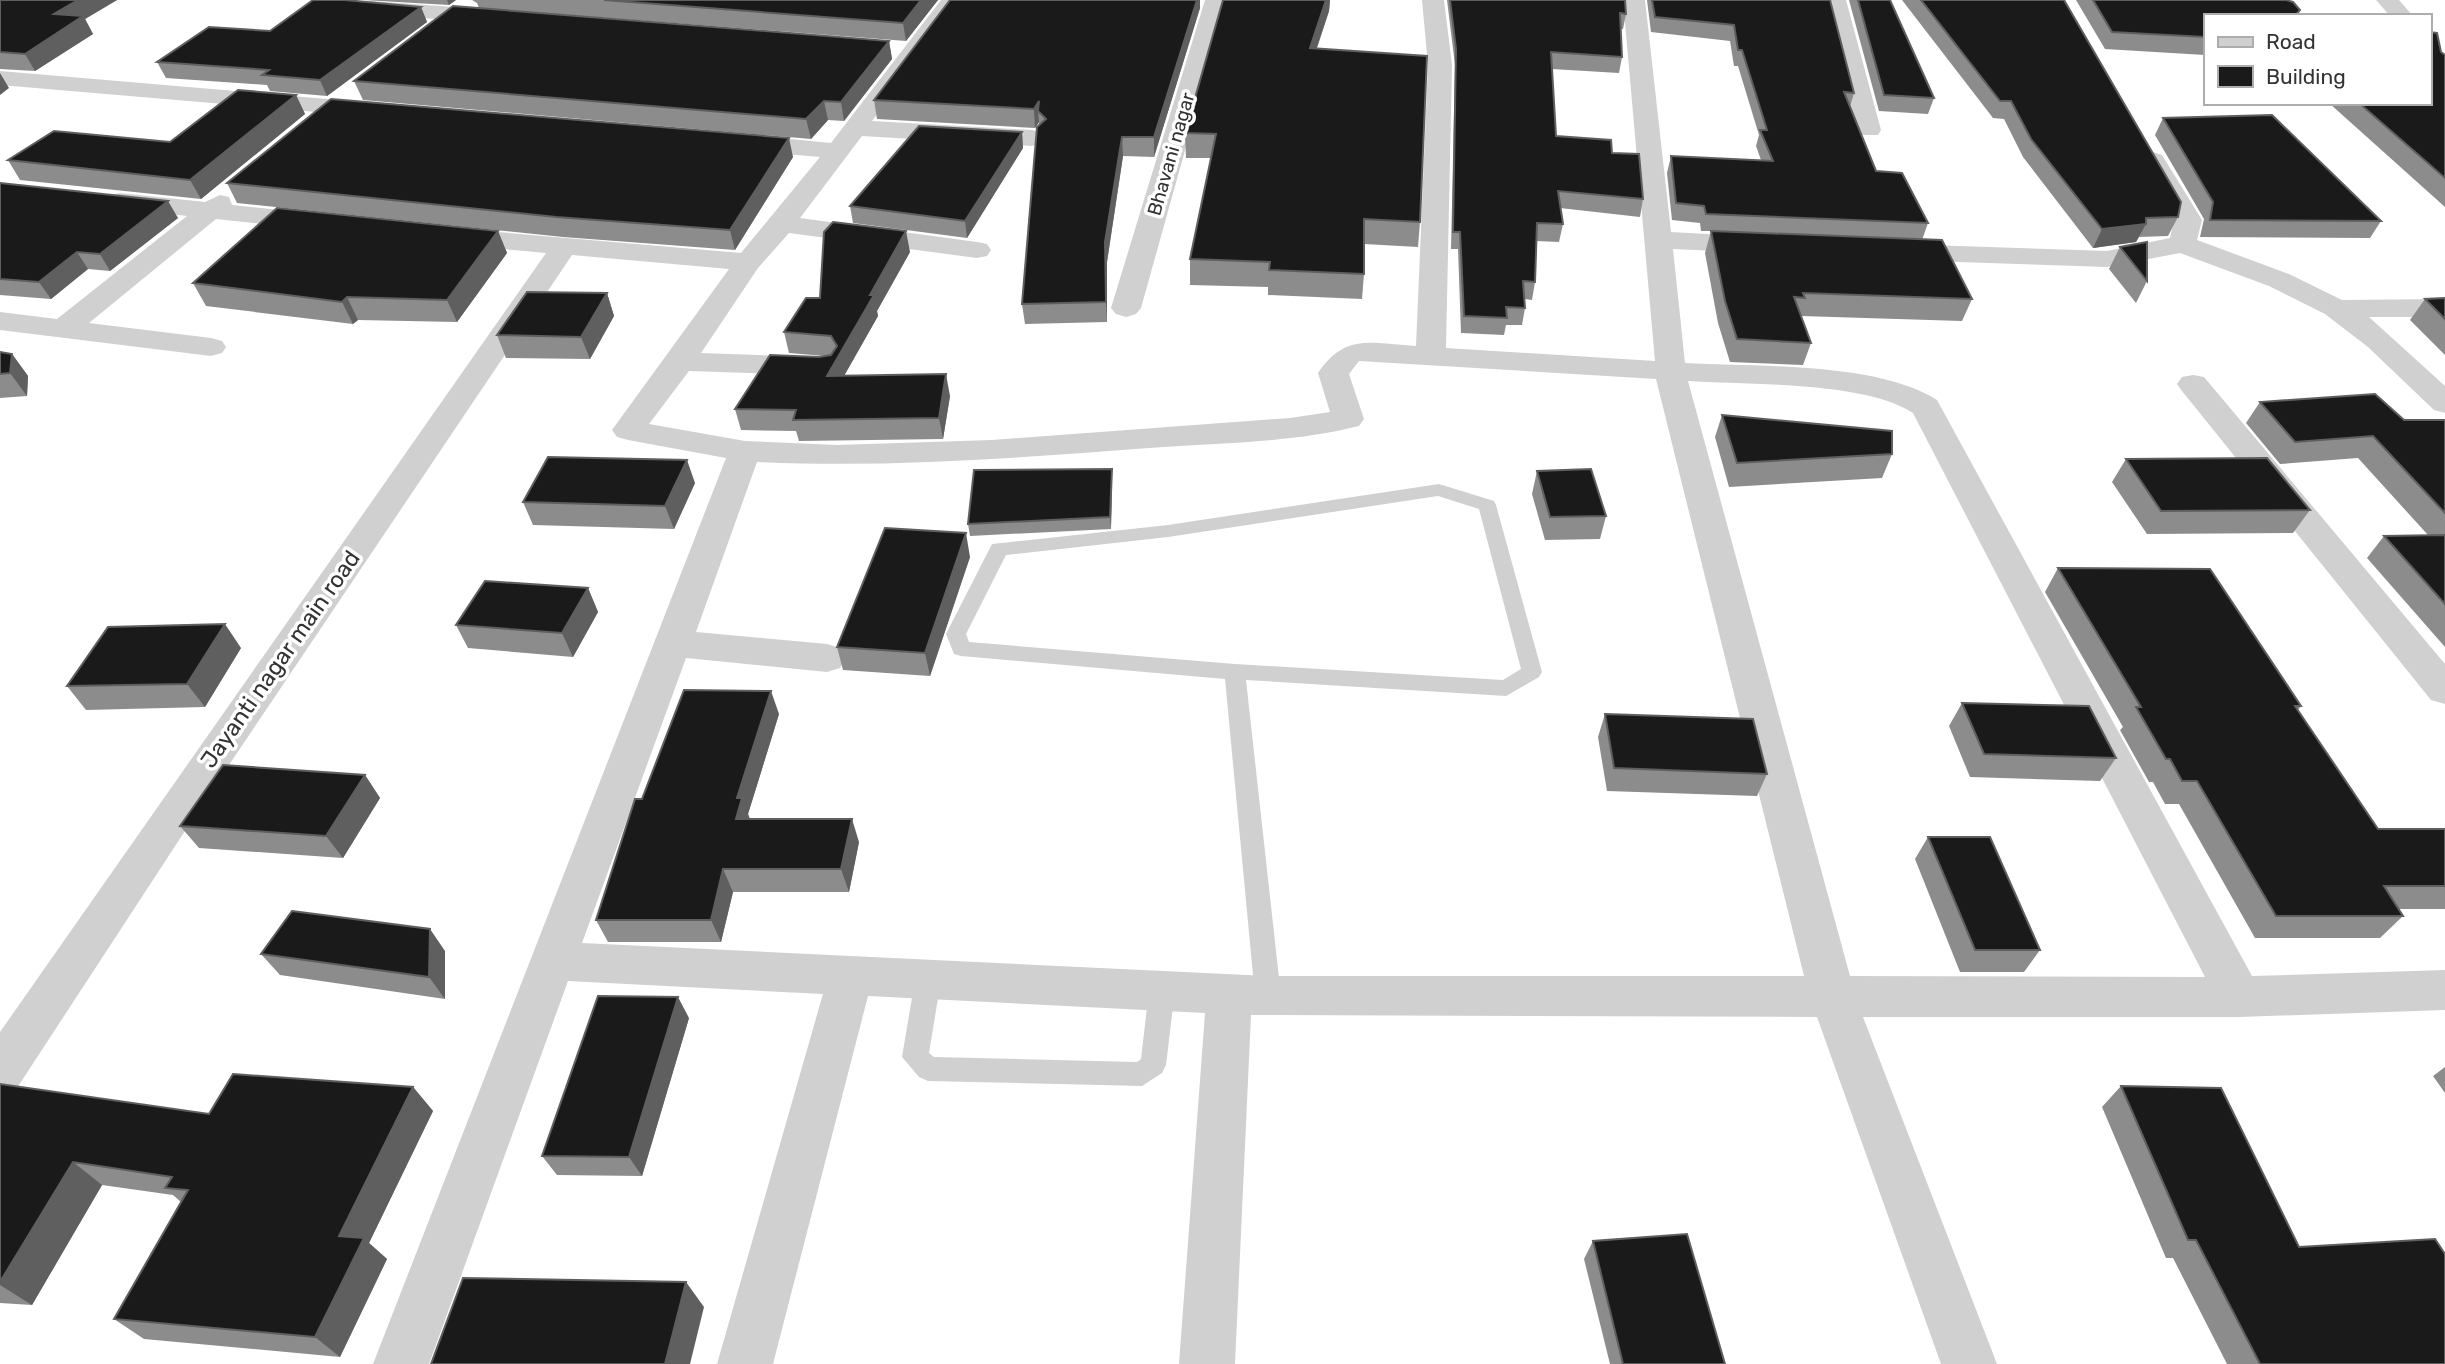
<svg xmlns="http://www.w3.org/2000/svg" width="2445" height="1364" font-family="Rubik,sans-serif">
  <rect width="100%" height="100%" fill="#fff"/>
  <g fill="none" stroke-linecap="round" stroke-linejoin="round">
    <!-- service -->
    <path fill="#d0d0d0" fill-rule="evenodd" d="M1439 484 1494 501 1496 505 1542 672 1539 677 1506 696 1246 680 1281 996 1277 1004 1268 1007 1259 1004 1255 996 1225 679 961 656 954 654 946 634 992 544 1168 525ZM1438 496 1479 509 1521 669 1503 680 1235 664 969 642 966 634 1006 555 1168 537Z
      M928 969 937 972 941 980 929 1053 934 1057 1137 1062 1141 1059 1149 990 1153 982 1162 979 1171 982 1175 990 1166 1065 1162 1073 1142 1086 928 1081 919 1077 902 1057 915 980 919 972Z"/>
    <!-- minor -->
    <path fill="#d0d0d0" fill-rule="evenodd" d="M941 0H963L872 121 1032 130 1041 133 1045 138 1041 143 1032 146 862 136 800 218 977 242 987 244 991 250 987 256 977 258 789 233 758 268 701 353 814 357 825 359 829 366 825 373 814 375 689 371 649 424 745 441 837 445 992 440 1290 418 1330 412 1318 373C1346 332 1372 344 1416 346L1428 65 1422 0H1444L1452 65 1446 348 1655 361 1623 0H1645L1671 232 1760 237 1770 239 1774 245 1770 251 1760 253 1673 249 1685 363C1758 367 1877 362 1937 400L2252 976 2445 970V1010L2239 1017H1863L1997 1364H1941L1817 1017 1251 1015 1235 1364H1179L1205 1013 868 996 773 1364H717L823 994 568 981 429 1364H373L726 458 628 440 617 437 612 430 729 269 572 255 198 811 17 1088 0 1094V1032L546 253 451 244 441 242 437 236 441 230 451 228 741 253 820 157 738 150 729 147 725 142 729 137 738 134 831 143ZM1359 361 1656 379 1804 976H1268L582 943 686 658 827 672 840 668 846 658 840 648 827 644 696 632 757 462C888 468 1018 458 1149 448 1219 443 1291 443 1359 426L1364 419 1349 374ZM1688 381C1748 385 1865 381 1913 413L2205 977 1850 976Z
      M1205 0H1227L1141 308 1136 314 1126 317 1116 314 1111 308Z
      M1824 0H1846L1881 130 1878 135H1860L1857 130Z
      M2376 0H2399L2413 16H2390Z
      M371 1 496 10 507 17 496 24 363 13 360 8 363 3Z
      M0 71 375 103 384 105 387 110 384 115 375 117 0 85Z
      M2153 152 2162 155 2202 220 2197 240 2289 274 2342 300 2445 299V317H2369L2445 386V413L2434 410 2368 347 2325 314 2269 286 2180 253 2107 267 1897 260 1887 258 1883 252 1887 246 1897 244 2107 251 2170 238 2174 220 2140 160 2144 155Z
      M120 193 205 202 220 195 229 197 232 205 318 214 328 216 332 222 328 228 318 230 216 219 89 323 211 338 222 341 226 347 222 353 211 356 0 330V312L57 319 187 216 111 207 107 201 111 195Z
      M2193 375 2204 377 2445 664V704L2431 700 2182 391 2177 384 2182 377Z"/>
  </g>
  <!-- wall -->
  <path fill="#8c8c8c" d="M0 0H117L85 19 93 34 35 71 0 69Z
    M363 0H456L449 5Z
    M472 0H938L906 41 479 8 477 3Z
    M950 0H1200V8L1154 157 1123 156 1107 262V322L1025 324 1022 304 1039 122 1035 128 877 119 874 100Z
    M1223 0H1330L1329 11 1317 48 1420 222 1418 247 1364 244V274L1362 299 1268 295V287L1190 285V259L1211 158H1186L1185 133Z
    M1447 0H1625L1626 14 1623 29H1621L1622 57 1619 73 1552 69 1556 136 1612 153 1643 199 1640 217 1560 208 1563 224 1559 242 1536 241 1535 282 1532 300 1525 299V308L1522 325H1506L1504 335 1461 333 1458 249H1451L1455 65Z
    M1647 0H1830L1854 93 1850 107 1876 171 1928 223 1922 240 1972 299 1962 321 1801 316 1811 343 1803 365 1730 362 1718 323 1705 253 1711 231H1701L1700 223 1672 220 1667 173 1671 156 1761 160 1756 146 1759 135 1738 66H1734L1730 41 1651 32Z
    M1849 0H1890L1934 98 1928 114 1879 111Z
    M1902 0H2064L2178 217 2168 236 2139 237 2136 242 2093 248 2023 157 2004 119 1993 118Z
    M2076 0H2286L2205 16V55L2105 49Z
    M421 7 427 22 327 96 270 91 267 85 166 78 157 62 270 31Z
    M889 41 892 59 844 121 828 120 811 139 363 100 354 81Z
    M2445 50V207L2329 103H2429L2441 52 2445 54Z
    M296 95 305 114 201 199 20 180 8 160 170 142Z
    M2163 118 2381 221 2370 238 2200 237 2204 219 2155 135Z
    M1022 132 1023 148 967 238 853 223 850 206Z
    M793 157 735 250 563 237 237 203 227 183Z
    M0 183 178 218 110 271 88 269 51 299 0 295Z
    M498 231 507 253 457 322 358 320 353 324 206 306 193 283Z
    M2120 247 2147 281 2136 303 2109 269Z
    M910 252 877 311 878 316 844 376 950 396 943 439 799 441 796 431 741 430 735 409 819 357 825 356 789 353 784 332 820 298Z
    M607 293 614 316 590 359 506 358 497 335Z
    M2445 298V355L2410 320 2425 299Z
    M0 352 12 354 28 376 27 396 0 398Z
    M2260 402 2404 420H2445V647L2367 558 2384 536 2428 535 2358 458 2280 464 2246 423Z
    M1722 415 1892 454 1882 478 1729 487 1715 437Z
    M2126 459 2310 510 2293 533 2147 534 2112 482Z
    M1112 469V480L1111 529 970 536 968 524Z
    M1537 471 1606 516 1600 539 1545 540 1532 494Z
    M695 483 674 529 533 525 523 502Z
    M970 557 930 676 843 670 837 647Z
    M2058 568 2301 706 2298 710 2378 829H2445V909H2399L2403 916 2380 938H2255L2179 804H2165L2153 782H2149L2120 730 2123 727 2045 592Z
    M588 588 598 612 573 657 468 648 456 625Z
    M241 648 205 707 86 710 67 686Z
    M1962 703 2116 758 2100 781 1970 777 1949 726Z
    M779 714 748 814 750 819 859 842 849 892H733L721 942H608L596 920 642 799Z
    M1605 714 1767 774 1757 796 1607 791 1598 737Z
    M365 775 380 798 343 858 199 848 180 826Z
    M1928 837 2040 950 2024 972H1960L1915 859Z
    M445 951V999L280 975 261 954Z
    M689 1018 642 1176 557 1175 542 1156Z
    M2445 1067V1093L2433 1076Z
    M0 1084 209 1114 413 1087 433 1111 369 1243 387 1259 340 1357 144 1339 114 1319 181 1202 173 1195 102 1185 32 1305 0 1303Z
    M2121 1086 2299 1247 2445 1364H2227L2173 1258H2166L2102 1107Z
    M1593 1241 1725 1364H1610L1584 1259Z"/>
  <!-- shaded-wall -->
  <path fill="#5f5f5f" d="M78 0H117L85 19 93 34 35 71 25 54 54 14Z
    M447 0H456L449 5Z
    M921 0H938L906 41 903 23Z
    M1197 0H1200V8L1154 157V137Z
    M1326 0H1330L1329 11 1309 71 1310 48Z
    M421 7 427 22 327 96 320 80Z
    M889 41 892 59 844 121 841 102Z
    M0 73 9 88 0 95Z
    M296 95 305 114 201 199 190 180Z
    M824 101 828 120 811 139 806 119Z
    M1039 101 1038 111 1039 122 1035 128 1034 109Z
    M1022 132 1023 148 967 238 965 221Z
    M1122 137 1123 156 1107 262V322L1106 302 1105 242Z
    M789 138 793 157 735 250 730 230Z
    M168 201 178 218 110 271 100 254Z
    M2146 224 2136 242 2093 248 2102 229Z
    M498 231 507 253 457 322 447 300Z
    M906 231 910 252 877 311 878 316 832 397 827 376 870 295Z
    M77 252 88 269 51 299 39 282Z
    M607 293 614 316 590 359 581 337Z
    M347 297 358 320 353 324 342 302Z
    M12 354 28 376 27 396 10 373Z
    M946 374 950 396 943 439 939 418Z
    M687 460 695 483 674 529 665 506Z
    M1112 469V480L1111 529 1110 517Z
    M966 533 970 557 930 676 925 653Z
    M588 588 598 612 573 657 562 633Z
    M225 624 241 648 205 707 187 684Z
    M771 691 779 714 748 814 750 820 736 819 737 798Z
    M365 775 380 798 343 858 326 836Z
    M852 819 859 842 849 892 841 869Z
    M723 869 733 892 721 942 711 920Z
    M430 929 445 951V999L429 977Z
    M678 997 689 1018 642 1176 629 1157Z
    M413 1087 433 1111 369 1243 387 1259 340 1357 315 1337 339 1236Z
    M73 1162 102 1185 32 1305 0 1285V1282Z
    M686 1282 704 1307 690 1364H665Z"/>
  <!-- building -->
  <path fill="#1a1a1a" stroke="#5f5f5f" stroke-width="2" d="M0 0H78L54 14 83 16 25 54 0 52Z
    M313 0H345L421 7 320 80 262 75 269 70 157 62 209 27 270 31Z
    M604 0H921L903 23Z
    M950 0H1197L1154 137H1122L1105 242 1106 302 1022 304 1037 127 1046 119 1038 111 1039 101 1034 109 874 100Z
    M1223 0H1326L1310 48 1427 56 1420 222 1364 219V274L1269 270 1270 262 1190 259 1216 134 1185 133Z
    M1450 0H1625L1626 14 1620 13 1622 57 1551 52 1556 136 1611 140 1612 153 1639 154 1643 199 1558 191 1563 224 1537 223 1535 282 1523 281 1525 308 1506 307 1507 318 1464 316 1460 232H1453L1456 49Z
    M1652 0H1830L1854 93 1844 92 1876 171 1902 173 1928 223 1706 214 1704 206 1676 203 1671 156 1773 161 1760 130H1767L1742 50H1738L1734 25 1655 17Z
    M1858 0H1890L1934 98 1884 95Z
    M1921 0H2064L2181 202 2178 217 2146 218V224L2102 229 2031 139 2011 101H2000Z
    M2093 0H2286L2293 2 2300 10 2295 16H2205V37L2112 32Z
    M453 6 889 41 841 102 824 101 806 119 354 81Z
    M2429 32 2437 33 2441 52 2445 55V178L2359 103H2429Z
    M238 90 296 95 190 180 8 160 54 131 170 142Z
    M331 99 789 138 730 230 556 217 227 183Z
    M2272 115 2381 221 2210 220 2213 202 2163 118Z
    M919 126 1022 132 965 221 850 206Z
    M0 183 168 201 100 254 77 252 39 282 0 279Z
    M277 208 498 231 447 300 347 297 342 302 193 283Z
    M833 222 906 231 870 295H874L827 376 946 374 939 418 793 420 796 410 735 409 770 355 819 357 831 355 837 346 831 336 784 332 806 298H820L824 232Z
    M1711 231 1942 240 1972 299 1803 293 1805 298 1794 297 1811 343 1737 339 1725 301Z
    M2147 242V281L2120 247Z
    M527 292 607 293 581 337 497 335Z
    M2445 298V319L2425 299Z
    M0 352 12 354 10 373 0 374Z
    M2375 394 2404 420H2445V513L2373 436 2295 442 2260 402Z
    M1722 415 1892 431V454L1737 463Z
    M548 457 687 460 665 506 523 502Z
    M2267 458 2310 510 2161 511 2126 459Z
    M1112 469 1110 517 968 524 974 470Z
    M1591 469 1606 516 1550 517 1537 471Z
    M885 528 966 533 925 653 837 647Z
    M2445 535V604L2384 536Z
    M2058 568 2210 569 2301 706H2295L2378 829H2445V886H2384L2403 916H2276L2197 781H2182L2170 759H2166L2136 707H2141Z
    M485 581 588 588 562 633 456 625Z
    M225 624 187 684 67 686 108 627Z
    M684 690 771 691 737 798H742L736 819H852L841 869H723L711 920H596L635 799H642Z
    M1962 703 2089 706 2116 758 1984 754Z
    M1605 714 1753 719 1767 774 1614 768Z
    M223 765 365 775 326 836 180 826Z
    M1928 837H1990L2040 950H1975Z
    M292 911 430 929 429 977 261 954Z
    M598 996 678 997 629 1157 542 1156Z
    M233 1074 413 1087 339 1236 364 1238 315 1337 114 1319 188 1190 165 1188 172 1177 73 1162 0 1282V1084L209 1114Z
    M2121 1086 2221 1088 2299 1247 2435 1239 2445 1254V1364H2260L2196 1240H2188Z
    M1687 1234 1725 1364H1623L1593 1241Z
    M463 1278 686 1282 665 1364H431Z"/>
  <g text-anchor="middle" dominant-baseline="central" stroke-width="7" stroke-linejoin="round" paint-order="stroke">
    <!-- far-street labels -->
    <g font-size="19" fill="#333" stroke="#fff">
      <text transform="translate(1171 154) rotate(-74)">Bhavani nagar</text>
    </g>
    <!-- street labels -->
    <g font-size="23" fill="#333" stroke="#fff">
      <text transform="translate(280 659) rotate(-55)">Jayanti nagar main road</text>
    </g>
  </g>
  <!-- legend -->
  <rect x="2204" y="14" width="228" height="91" fill="#ffffff" stroke="#adadad" stroke-width="2"/>
  <rect x="2218" y="37" width="35" height="10" fill="#d0d0d0" stroke="#adadad" stroke-width="2"/>
  <text x="2266" y="49" font-size="21" fill="#333333">Road</text>
  <rect x="2218" y="66" width="35" height="21" fill="#1a1a1a" stroke="#adadad" stroke-width="2"/>
  <text x="2266" y="84" font-size="21" fill="#333333">Building</text>
</svg>
